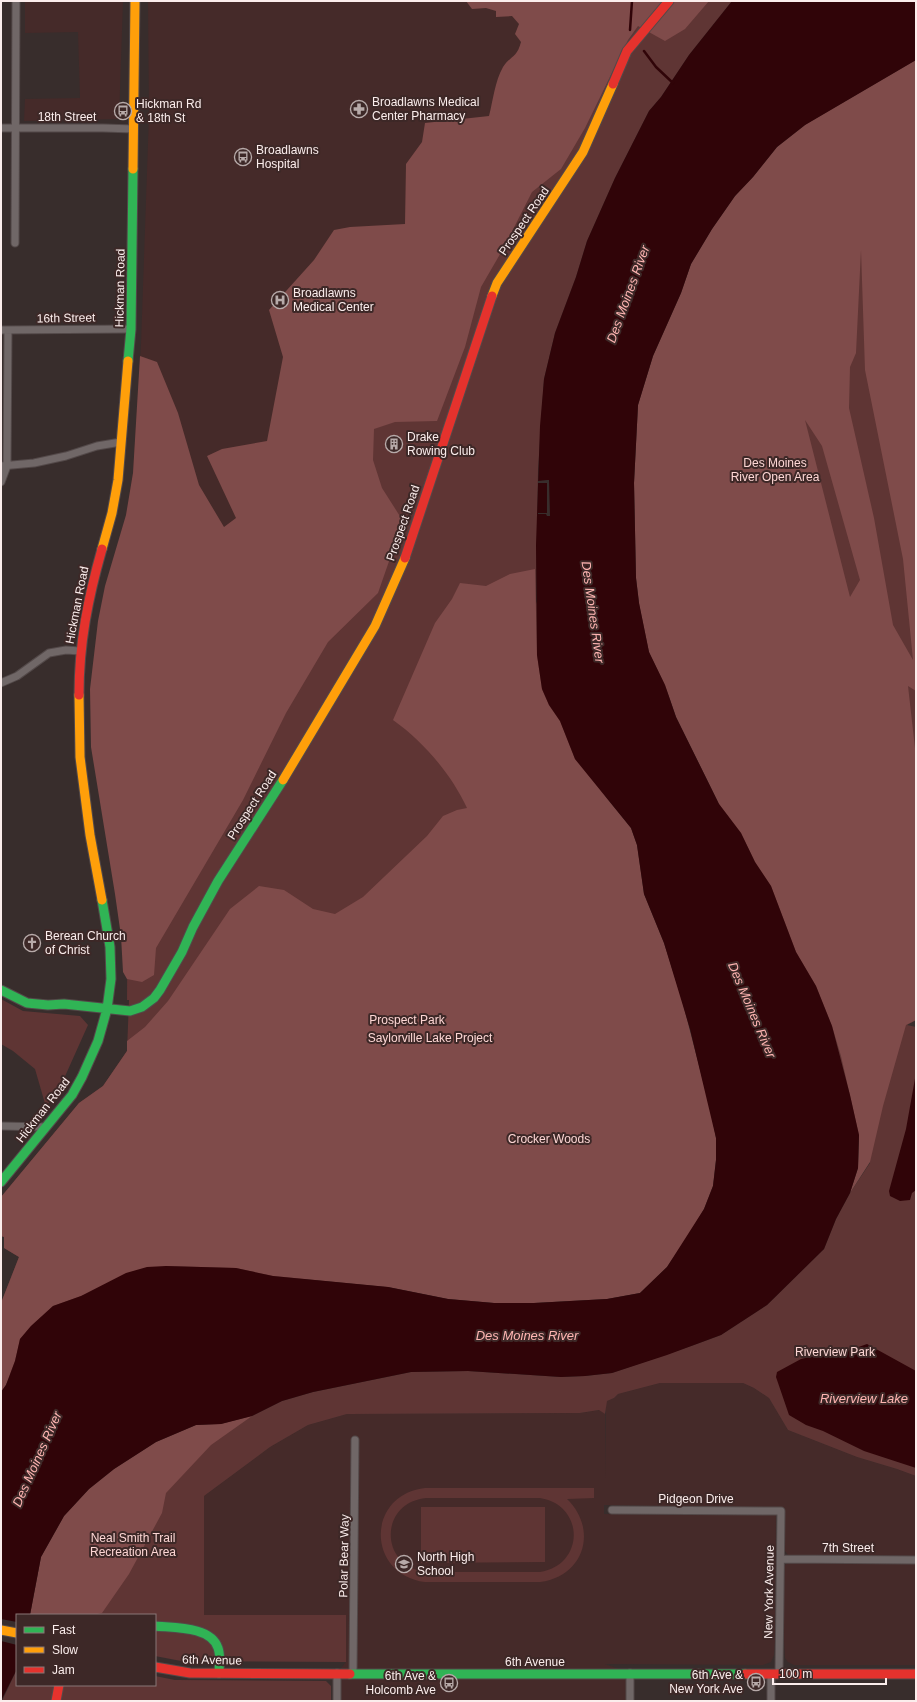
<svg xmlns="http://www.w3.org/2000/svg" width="917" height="1702" font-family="Arial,sans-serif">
  <rect width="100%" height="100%" fill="#382d2c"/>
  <!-- built -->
  <path fill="#452a29" d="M25 1H123L119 119 24 121 25 99 80 98 78 32 25 33Z
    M148 1H567L370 582 126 515 133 473 141 344 149 115Z
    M660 1383H743L754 1388 769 1398 788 1430 857 1457 897 1469 916 1476V1556L788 1555 785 1551V1508L604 1505V1514L776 1515 775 1641 774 1655 771 1662 763 1665 605 1664 630 1673V1701H337V1673L346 1662 204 1615V1496L270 1447 308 1425 347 1414 580 1413 600 1410 605 1414V1478L606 1401 614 1398 618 1394Z
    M789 1563H916V1665H794L788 1662 785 1658 784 1639V1567L786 1564Z"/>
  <!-- green -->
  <path fill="#5f3534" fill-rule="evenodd" d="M609 1H732L689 55 661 97 649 111 615 178 587 241 576 277 555 333 544 379 538 470 536 601 606 799 388 1287 303 1279 53 1306 1 1392V1303L19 1257 4 1248V1237L1 1236V1197L79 1103 103 1086 127 1051 129 1000H127L128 851 202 780 369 582 370 326Z
    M916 60V1020L907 1025 916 1027V1476L897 1469 857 1457 788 1430 769 1398 754 1388 743 1383H660L618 1394 614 1398 607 1401 605 1414 599 1410 580 1413 347 1414 308 1425 270 1447 204 1496V1615H346V1662L181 1661 155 1656V1615H30L196 1425 221 1424 252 1416 282 1401 313 1392 411 1372 468 1371 561 1377 585 1376 612 1373 694 1345 721 1335 767 1305 824 1249 836 1219 850 1193 870 1163 719 804 649 652 639 603 805 125Z
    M1 999 23 1011 80 1016 88 1025 62 1083 46 1107 35 1069 13 1051 1 1044Z
    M425 1488H594V1498L567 1499C598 1529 585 1576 540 1582H425C366 1574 366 1495 425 1488ZM426 1498H540C585 1505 585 1565 540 1572H426C379 1566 379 1503 426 1498Z
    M421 1507H545V1562L421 1563Z
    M17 1669V1685H155V1676L175 1680 326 1681 331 1686V1701H2Z"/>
  <!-- forest -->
  <path fill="#7f4b4a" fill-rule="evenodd" d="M466 1H709L685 29 665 41 638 26 628 40 585 128 561 169 532 192 503 249 481 287 465 347 437 421 395 422 374 429 373 460 382 488 403 521 378 593 328 642 286 713 243 800 156 948 154 975 142 982 127 979 123 972 121 936 115 894 91 747 90 689 98 621 105 586 126 515 133 473 140 356 157 362 178 413 199 485 224 527 236 518 207 456 222 449 267 441 283 357 269 310 314 260 334 230 350 227 405 224 406 164 422 142 425 123 489 116C493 100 495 81 503 67 510 56 517 58 521 42L515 34 519 24 512 16 496 17V11L486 8 472 9Z
    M916 60V691L908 686 916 757V1020L906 1025 883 1106 870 1162 850 1193 858 1168 859 1135 841 1056 832 1026 816 986 796 952 771 886 755 862 741 833 719 804 676 717 665 685 649 652 639 603 636 578 634 483 638 405 653 356 681 293 691 264 712 229 735 196 753 177 777 147 805 125ZM861 250 865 370 903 559 913 660 893 625 874 518 849 408 850 367 856 353ZM805 420 822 446 860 580 850 597Z
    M535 569 537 655 542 689 549 705 560 721 575 759 631 828 637 845 644 894 664 943 682 1000 711 1112 716 1138V1160L713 1186 704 1209 688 1236 667 1267 640 1293 607 1299 534 1303H494L448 1299 388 1287 273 1276 236 1268 166 1266 53 1306 31 1326 20 1339 15 1361 6 1385 1 1392V1303L19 1257 4 1248V1237L1 1236V1197L79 1103 103 1086 127 1051V1041L145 1027 168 1001 230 909 259 886 284 890 313 909 335 914 363 897 427 836 443 816 457 810 467 808C451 774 424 742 393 720L435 623 452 599 460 583 486 586 510 574Z
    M252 1416 211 1445 166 1493 162 1513 129 1574 102 1613 93 1615H30L41 1557 64 1516 89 1489 114 1469 156 1442 196 1425 221 1424Z"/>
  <!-- water -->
  <path fill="#300408" d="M732 1H916V60L805 125 777 147 753 177 735 196 712 229 691 264 681 293 653 356 638 405 634 483 636 578 639 603 649 652 665 685 676 717 719 804 741 833 755 862 771 886 796 952 816 986 832 1026 850 1095 859 1135 858 1168 850 1193 836 1219 824 1249 767 1305 721 1335 667 1355 612 1373 585 1376 561 1377 468 1371 411 1372 313 1392 282 1401 252 1416 221 1424 196 1425 156 1442 114 1469 89 1489 64 1516 41 1557 30 1615H17V1669L1 1701V1392L6 1385 15 1361 20 1339 31 1326 53 1306 81 1296 126 1273 147 1267 166 1266 236 1268 273 1276 388 1287 448 1299 494 1303H534L607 1299 640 1293 667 1267 704 1209 713 1186 716 1160V1138L690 1029 664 943 644 894 637 845 631 828 575 759 560 721 549 705 542 689 537 655 536 545 540 426 544 379 555 333 576 277 587 241 615 178 649 111 661 97 689 55Z
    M916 1073V1190L912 1193 910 1200 900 1201 890 1196 889 1191 906 1129Z
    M867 1344 916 1371V1468L864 1451 823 1431 806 1425 789 1415 776 1377 777 1372 801 1359 827 1353 850 1350Z"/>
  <!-- pier -->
  <path fill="#382d2c" d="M547 480H549L550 516H547L546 514H538V513H547V483H538V481Z
    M1 1619 17 1622V1645L1 1641Z"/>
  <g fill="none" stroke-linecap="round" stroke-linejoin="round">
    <!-- stream -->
    <path stroke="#300408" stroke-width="2.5" d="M630 30 632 1
      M644 51 656 67 673 83"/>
    <!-- street casing -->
    <g stroke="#534949" stroke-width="9">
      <path id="street" d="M1 128H103L134 129
        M15 243 16 1
        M1 330 131 329
        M1 466 34 463 66 456 97 446 121 442
        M1 482 7 466 8 330
        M1 683 17 676 49 653 66 650 80 651
        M1 1126 46 1127
        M612 1510 781 1511 779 1674
        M781 1559 916 1560
        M337 1673V1701
        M353 1673 355 1440
        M630 1701V1673
        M771 1701V1674"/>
    </g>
    <!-- fast casing -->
    <g stroke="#534949" stroke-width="11">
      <path id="fast" d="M128 361 131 329 133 169
        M1 990 27 1003 48 1005 64 1004 130 1011 142 1007 154 998 160 990 182 952 193 927 218 881 283 780
        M1 1182 72 1095 82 1077 98 1041 107 1009 111 979 110 947 102 900
        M155 1626C173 1628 211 1626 218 1648 221 1656 219 1665 219 1673
        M350 1674H745"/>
    </g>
    <!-- slow casing -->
    <g stroke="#534949" stroke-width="11">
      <path id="slow" d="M133 169 135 1
        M492 296 497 283 583 152 613 84
        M102 549 112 513 118 480 128 361
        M79 695 80 757 90 835 102 900
        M283 780 375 626 405 558
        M1 1630 17 1633"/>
    </g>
    <!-- jam casing -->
    <g stroke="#534949" stroke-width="11">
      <path id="jam" d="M613 84 627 51 669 1
        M405 558 492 296
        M79 695C79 643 88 598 102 549
        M155 1667 190 1673 350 1674
        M745 1674H916
        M56 1701 59 1685"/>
    </g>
    <!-- street -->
    <use href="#street" stroke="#706767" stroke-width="7"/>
    <!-- fast -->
    <use href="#fast" stroke="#30b455" stroke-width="9"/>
    <!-- slow -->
    <use href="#slow" stroke="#ff9f0a" stroke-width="9"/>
    <!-- jam -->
    <use href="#jam" stroke="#e5322d" stroke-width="9"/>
  </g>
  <!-- icons -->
  <defs>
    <g id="pharmacy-ring" transform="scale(0.9)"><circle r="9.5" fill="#3d2827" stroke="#b7aaa9" stroke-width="1.5"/><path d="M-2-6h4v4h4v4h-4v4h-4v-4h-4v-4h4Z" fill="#b7aaa9"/></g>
    <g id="bus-ring" transform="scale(0.9)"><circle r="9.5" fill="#3d2827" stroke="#b7aaa9" stroke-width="1.5"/><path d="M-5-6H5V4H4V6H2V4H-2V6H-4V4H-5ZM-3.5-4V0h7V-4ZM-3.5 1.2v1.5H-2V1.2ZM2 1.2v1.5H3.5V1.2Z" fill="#b7aaa9"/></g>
    <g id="hospital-ring" transform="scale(0.9)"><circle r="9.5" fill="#3d2827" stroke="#b7aaa9" stroke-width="1.5"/><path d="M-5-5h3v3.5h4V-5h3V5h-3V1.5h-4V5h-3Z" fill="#b7aaa9"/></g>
    <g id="building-ring" transform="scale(0.9)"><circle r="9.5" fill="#3d2827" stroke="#b7aaa9" stroke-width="1.5"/><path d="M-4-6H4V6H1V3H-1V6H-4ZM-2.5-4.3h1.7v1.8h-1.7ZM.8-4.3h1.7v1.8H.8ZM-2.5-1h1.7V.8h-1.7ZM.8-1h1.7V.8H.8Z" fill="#b7aaa9"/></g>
    <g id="church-ring" transform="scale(0.9)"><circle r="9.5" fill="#3d2827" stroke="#b7aaa9" stroke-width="1.5"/><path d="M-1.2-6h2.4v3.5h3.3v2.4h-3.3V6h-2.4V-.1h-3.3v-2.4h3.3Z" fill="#b7aaa9"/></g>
    <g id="school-ring" transform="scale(0.9)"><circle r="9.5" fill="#3d2827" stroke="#b7aaa9" stroke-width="1.5"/><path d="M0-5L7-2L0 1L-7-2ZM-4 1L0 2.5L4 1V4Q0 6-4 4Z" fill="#b7aaa9"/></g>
  </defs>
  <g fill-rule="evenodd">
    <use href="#pharmacy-ring" x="359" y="109"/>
    <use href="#bus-ring" x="123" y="111"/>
    <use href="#bus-ring" x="243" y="157"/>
    <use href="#hospital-ring" x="280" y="300"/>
    <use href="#building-ring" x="394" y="444"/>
    <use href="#church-ring" x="32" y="943"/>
    <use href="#school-ring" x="404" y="1564"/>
    <use href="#bus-ring" x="756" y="1682"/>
    <use href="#bus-ring" x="449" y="1683"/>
  </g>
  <g text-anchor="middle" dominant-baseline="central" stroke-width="4" stroke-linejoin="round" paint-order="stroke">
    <!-- poi labels -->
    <g font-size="12" fill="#fbedec" stroke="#3d2827" text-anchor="start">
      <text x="372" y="102">Broadlawns Medical<tspan x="372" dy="14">Center Pharmacy</tspan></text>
      <text x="136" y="104">Hickman Rd<tspan x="136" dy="14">&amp; 18th St</tspan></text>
      <text x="256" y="150">Broadlawns<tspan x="256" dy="14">Hospital</tspan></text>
      <text x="293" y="293">Broadlawns<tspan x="293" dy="14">Medical Center</tspan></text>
      <text x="407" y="437">Drake<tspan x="407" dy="14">Rowing Club</tspan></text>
      <text x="45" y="936">Berean Church<tspan x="45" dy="14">of Christ</tspan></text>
      <text x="417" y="1557">North High<tspan x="417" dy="14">School</tspan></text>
      <text x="743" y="1675" text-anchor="end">6th Ave &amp;<tspan x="743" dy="14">New York Ave</tspan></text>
      <text x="436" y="1676" text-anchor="end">6th Ave &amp;<tspan x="436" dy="14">Holcomb Ave</tspan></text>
    </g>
    <!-- street labels -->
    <g font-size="12" fill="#fbedec" stroke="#3d2827">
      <text x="67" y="117">18th Street</text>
      <text transform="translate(524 221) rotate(-56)">Prospect Road</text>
      <text transform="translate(120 288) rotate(-89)">Hickman Road</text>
      <text transform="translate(66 318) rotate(-1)">16th Street</text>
      <text transform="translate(403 523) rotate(-71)">Prospect Road</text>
      <text transform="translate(77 605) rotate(-79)">Hickman Road</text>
      <text transform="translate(252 805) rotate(-57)">Prospect Road</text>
      <text transform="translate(43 1110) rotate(-52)">Hickman Road</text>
      <text x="696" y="1499">Pidgeon Drive</text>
      <text x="848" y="1548">7th Street</text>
      <text transform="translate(344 1556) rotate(-89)">Polar Bear Way</text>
      <text transform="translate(769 1592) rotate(-89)">New York Avenue</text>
      <text transform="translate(212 1660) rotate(1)">6th Avenue</text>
      <text x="535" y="1662">6th Avenue</text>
    </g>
    <!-- park labels -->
    <g font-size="12" fill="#fdd6d4" stroke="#3d2827">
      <text x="775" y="463">Des Moines<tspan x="775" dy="14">River Open Area</tspan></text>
      <text x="407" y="1020">Prospect Park</text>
      <text x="430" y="1038">Saylorville Lake Project</text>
      <text x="549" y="1139">Crocker Woods</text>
      <text x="835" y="1352">Riverview Park</text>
      <text x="133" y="1538">Neal Smith Trail<tspan x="133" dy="14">Recreation Area</tspan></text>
    </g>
    <!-- water labels -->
    <g font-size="13" font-style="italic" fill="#ffb5b2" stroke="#3d2827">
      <text transform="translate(628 294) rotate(-70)">Des Moines River</text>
      <text transform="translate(593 612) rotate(82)">Des Moines River</text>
      <text transform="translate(752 1010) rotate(67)">Des Moines River</text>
      <text x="527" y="1335">Des Moines River</text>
      <text x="864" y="1398">Riverview Lake</text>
      <text transform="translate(37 1459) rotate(-66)">Des Moines River</text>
    </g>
  </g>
  <!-- border -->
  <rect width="917" height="1702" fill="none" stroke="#fbedec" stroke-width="4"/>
  <!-- legend -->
  <rect x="16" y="1614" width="140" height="72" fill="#3d2827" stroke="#897776"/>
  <rect x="24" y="1627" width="20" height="6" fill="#30b455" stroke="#897776"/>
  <text x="52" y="1634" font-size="12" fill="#fbedec">Fast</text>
  <rect x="24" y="1647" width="20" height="6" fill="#ff9f0a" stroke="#897776"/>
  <text x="52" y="1654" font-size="12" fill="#fbedec">Slow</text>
  <rect x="24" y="1667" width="20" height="6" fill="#e5322d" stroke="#897776"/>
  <text x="52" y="1674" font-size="12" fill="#fbedec">Jam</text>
  <!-- scale -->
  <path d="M773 1678v6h113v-6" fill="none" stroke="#fbedec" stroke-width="2"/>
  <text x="779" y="1678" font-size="12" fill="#fbedec" stroke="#3d2827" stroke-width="3" paint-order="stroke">100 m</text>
</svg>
